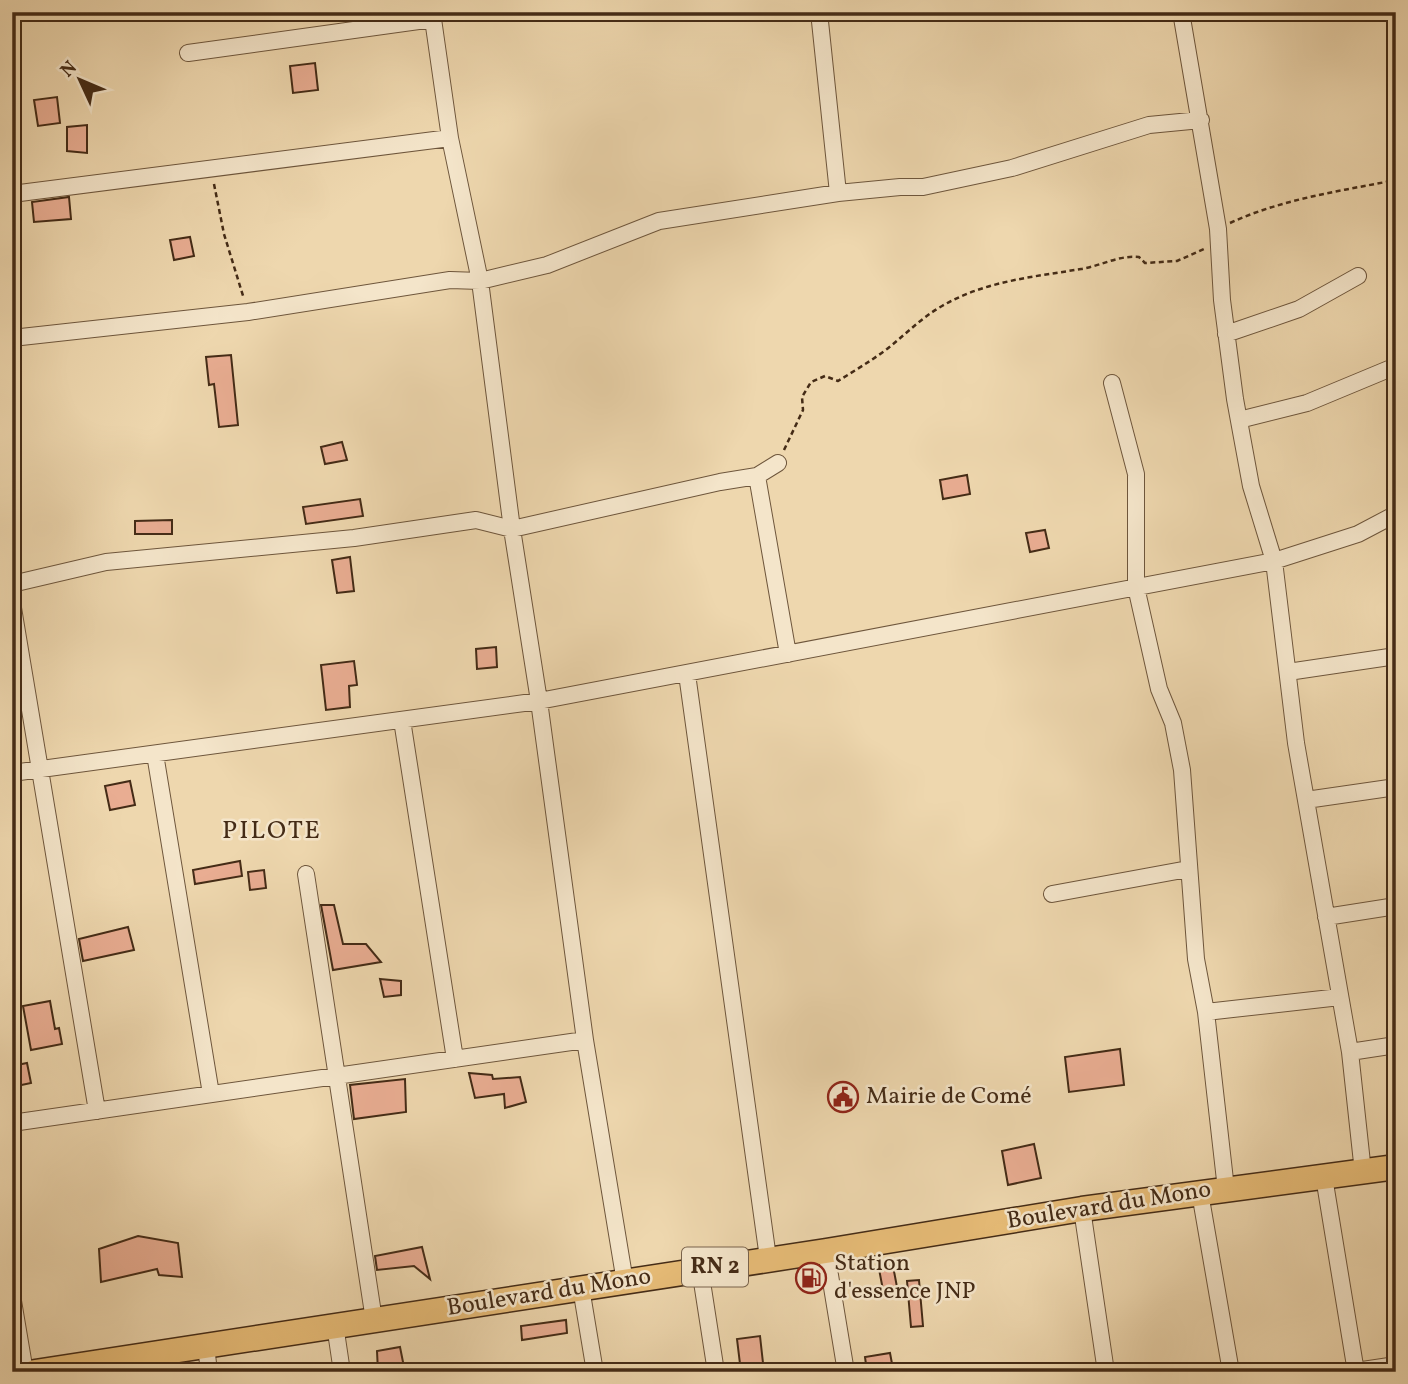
<svg xmlns="http://www.w3.org/2000/svg" width="1408" height="1384" font-family="Vollkorn,serif">
  <rect width="100%" height="100%" fill="#eed7ae"/>
  <filter id="stains"><feTurbulence type="fractalNoise" baseFrequency=".00286" numOctaves="4"/><feColorMatrix values="0 0 0 0 .2 0 0 0 0 .09 0 0 0 0 .02 0 0 0 .5 -.17"/></filter>
  <radialGradient id="worn" r=".72"><stop offset=".6" stop-color="#630" stop-opacity="0"/><stop offset="1" stop-color="#630" stop-opacity=".3"/></radialGradient>
  <!-- building -->
  <path fill="#e9ad92" stroke="#442b16" stroke-width="2" d="M315 63 318 90 293 93 290 66Z
    M57 97 60 123 38 126 34 100Z
    M87 125V153L67 151V127Z
    M69 197 71 219 34 222 32 202Z
    M190 237 194 256 174 260 170 240Z
    M231 355 238 425 219 427 214 384 209 385 206 357Z
    M342 442 347 460 325 464 321 447Z
    M967 475 970 494 943 499 940 480Z
    M360 499 363 516 306 524 303 507Z
    M172 520V534H135V521Z
    M1045 530 1049 548 1030 552 1026 533Z
    M350 557 354 591 337 593 332 560Z
    M496 647 497 667 477 669 476 649Z
    M354 661 357 685 349 686 350 707 326 710 321 665Z
    M130 781 135 805 110 810 105 786Z
    M240 861 242 876 195 884 193 870Z
    M264 870 266 888 250 890 248 872Z
    M321 905H334L343 944H366L381 962 333 970Z
    M128 927 134 950 83 961 79 939Z
    M380 979 401 981V995L384 997Z
    M50 1001 55 1029 59 1028 62 1044 31 1050 23 1006Z
    M1120 1049 1124 1085 1069 1092 1065 1057Z
    M27 1063 31 1083 12 1087V1066Z
    M469 1073 492 1075 493 1079 520 1077 526 1102 505 1108 504 1094 475 1098Z
    M405 1079 406 1112 354 1119 350 1085Z
    M1034 1144 1041 1178 1008 1185 1002 1151Z
    M138 1236 178 1243 182 1277 159 1275 157 1269 101 1282 99 1249Z
    M422 1247 430 1279 414 1266 377 1270 375 1256Z
    M893 1266 897 1287 883 1290 879 1269Z
    M919 1280 923 1326 911 1327 907 1281Z
    M566 1320 567 1333 522 1340 521 1326Z
    M760 1336 764 1372H741L737 1339Z
    M400 1347 405 1372H378L377 1351Z
    M890 1353 893 1369 867 1372 865 1357Z"/>
  <g fill="none" stroke-linecap="round" stroke-linejoin="round">
    <!-- street casing -->
    <g stroke="#6e563c" stroke-width="18">
      <path id="street" d="M432 12 450 138 480 281 512 529 539 701 585 1040 625 1282
        M819 12 838 193
        M1181 12 1218 229 1222 300 1235 399 1251 486 1274 561 1296 743 1350 1052 1363 1172
        M188 53 433 19
        M12 194 450 138
        M1226 334 1299 309 1358 276
        M12 338 248 312 450 280 480 281 547 265 659 221 838 193 900 187H923L1012 168 1149 125 1201 120
        M1112 383 1136 474V587L1159 689 1173 723 1182 770 1196 959 1206 1012 1226 1189
        M1239 420 1307 403 1396 366
        M757 476 788 654
        M12 584 106 562 354 538 476 520 512 529 720 482 757 476 778 463
        M12 602 97 1111
        M1288 672 1396 656
        M687 674 768 1258
        M402 720 455 1059
        M155 754 211 1094
        M12 773 539 701 1274 561 1358 534 1396 514
        M1306 800 1396 787
        M306 874 374 1320
        M1052 894 1188 869
        M1326 917 1396 906
        M1206 1012 1340 997
        M1350 1052 1396 1045
        M12 1123 585 1040
        M1324 1177 1356 1372
        M1200 1193 1231 1372
        M1082 1209 1106 1372
        M826 1251 846 1372
        M700 1269 716 1372
        M581 1288 595 1372
        M12 1295 25 1372
        M335 1325 342 1372
        M206 1346 209 1372
        M1356 1371 1396 1365"/>
    </g>
    <!-- primary casing -->
    <g stroke="#442b16" stroke-width="27">
      <path id="primary" d="M35 1372 826 1251 1082 1209 1396 1167"/>
    </g>
    <!-- path -->
    <path stroke="#442b16" stroke-width="2.5" stroke-dasharray="5 3.5" stroke-linecap="butt" d="M214 184 224 234 244 299
      M1230 223C1282 199 1340 191 1396 180
      M784 450 803 410 802 397 811 382 825 376 838 381C854 371 871 361 887 349 906 334 921 318 942 306 985 281 1033 277 1081 269 1101 266 1118 255 1139 257L1145 263 1177 261 1204 249"/>
    <!-- street -->
    <use href="#street" stroke="#f4e5ca" stroke-width="16"/>
    <!-- primary -->
    <use href="#primary" stroke="#e7bc77" stroke-width="24"/>
  </g>
  <!-- icons -->
  <defs>
    <g id="civic-ring" transform="scale(1.575)"><circle r="9.5" fill="#f4e5ca" stroke="#8f2418" stroke-width="1.5"/><path d="M-.6-6.5H3V-4.5H.6V-3L4-1V1h2V6H-6V1h2V-1L-.6-3ZM-1.2 2.5V6h2.4V2.5Z" fill="#8f2418"/></g>
    <g id="fuel-ring" transform="scale(1.575)"><circle r="9.5" fill="#f4e5ca" stroke="#8f2418" stroke-width="1.5"/><path d="M-5.5-6h7V0h2V4h1.3V-2.5L3-4.5l.8-.8L6-3V5H2.5V1h-1V6h-7ZM-4.2-4.7v3.2H.2V-4.7Z" fill="#8f2418"/></g>
  </defs>
  <g fill-rule="evenodd">
    <use href="#civic-ring" x="843" y="1097"/>
    <use href="#fuel-ring" x="811" y="1278"/>
  </g>
  <g text-anchor="middle" dominant-baseline="central" stroke-width="5" stroke-linejoin="round" paint-order="stroke">
    <!-- shield labels -->
    <rect fill="#f4e5ca" stroke="#79634c" stroke-width="2" x="682" y="1247.5" width="66" height="39" rx="5"/>
    <g font-size="23" font-weight="bold" fill="#442b16">
      <text x="715" y="1267">RN 2</text>
    </g>
    <!-- poi labels -->
    <g font-size="24" fill="#442b16" stroke="#f4e5ca" text-anchor="start">
      <text x="866" y="1097">Mairie de Comé</text>
      <text x="834" y="1264">Station<tspan x="834" dy="28">d'essence JNP</tspan></text>
    </g>
    <!-- street labels -->
    <g font-size="24" fill="#442b16" stroke="#f4e5ca">
      <text transform="translate(1109 1206) rotate(-9)">Boulevard du Mono</text>
      <text transform="translate(549 1293) rotate(-9)">Boulevard du Mono</text>
    </g>
    <!-- neighbourhood labels -->
    <g font-size="26" letter-spacing="2" fill="#442b16" stroke="#f4e5ca">
      <text x="272" y="831">PILOTE</text>
    </g>
  </g>
  <!-- margin -->
  <rect width="1408" height="1384" fill="none" stroke="#eed7ae" stroke-width="42"/>
  <rect x="14" y="14" width="1380" height="1356" fill="none" stroke="#442b16" stroke-width="3.5"/>
  <rect x="21" y="21" width="1366" height="1342" fill="none" stroke="#442b16" stroke-width="2"/>
  <!-- north arrow -->
  <g transform="translate(80 80) rotate(314)" stroke="#f4e5ca" stroke-width="5" paint-order="stroke">
  <path d="M0-5L12 26L0 18L-12 26Z" fill="#442b16"/>
  <text y="-10" font-size="19" font-weight="bold" text-anchor="middle" fill="#442b16">N</text>
  </g>
  <rect width="100%" height="100%" filter="url(#stains)"/>
  <rect width="100%" height="100%" fill="url(#worn)"/>
</svg>
